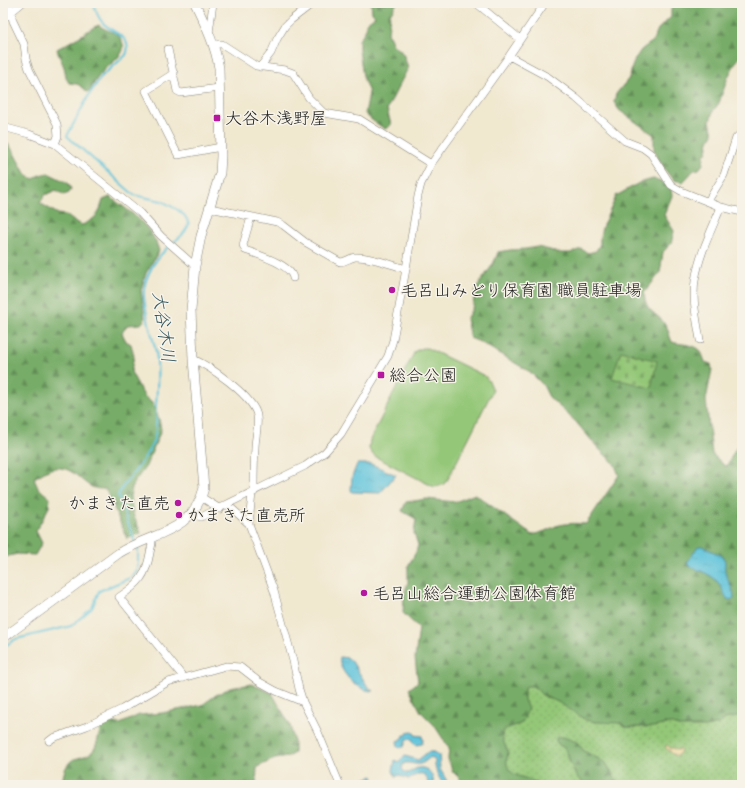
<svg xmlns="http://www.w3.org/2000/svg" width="745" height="788" font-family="Caveat,'Klee One',sans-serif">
  <defs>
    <pattern id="grass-dots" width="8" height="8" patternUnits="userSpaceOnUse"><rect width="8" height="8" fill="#94c778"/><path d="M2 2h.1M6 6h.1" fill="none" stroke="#7faa67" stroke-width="1.8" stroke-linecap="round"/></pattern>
    <pattern id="forest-firs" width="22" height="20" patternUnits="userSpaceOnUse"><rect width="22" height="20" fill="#77ac68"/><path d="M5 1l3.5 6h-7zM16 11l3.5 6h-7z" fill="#618b55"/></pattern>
    <pattern id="sand-dots" width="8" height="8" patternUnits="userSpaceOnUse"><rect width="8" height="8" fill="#eeda9e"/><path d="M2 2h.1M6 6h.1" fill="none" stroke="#ccba88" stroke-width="1.8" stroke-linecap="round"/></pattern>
    <pattern id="cemetery-stones" width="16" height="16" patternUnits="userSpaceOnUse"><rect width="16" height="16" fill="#94c778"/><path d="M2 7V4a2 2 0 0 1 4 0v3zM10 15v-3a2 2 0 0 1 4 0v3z" fill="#7faa67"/></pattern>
    <pattern id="water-ripples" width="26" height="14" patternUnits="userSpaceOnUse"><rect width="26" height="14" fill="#5dc3db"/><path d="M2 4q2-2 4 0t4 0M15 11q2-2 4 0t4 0" fill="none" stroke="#50a7bb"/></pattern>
  </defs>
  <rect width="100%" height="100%" fill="#f7f3e8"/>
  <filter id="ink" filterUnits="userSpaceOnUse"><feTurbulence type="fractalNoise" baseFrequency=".025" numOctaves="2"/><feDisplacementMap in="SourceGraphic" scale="8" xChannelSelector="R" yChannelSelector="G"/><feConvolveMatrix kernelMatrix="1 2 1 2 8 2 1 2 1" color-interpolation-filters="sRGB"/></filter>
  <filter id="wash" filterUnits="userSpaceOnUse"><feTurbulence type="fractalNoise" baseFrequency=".012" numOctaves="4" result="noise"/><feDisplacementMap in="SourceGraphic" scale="16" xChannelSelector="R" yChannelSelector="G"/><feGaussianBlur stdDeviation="0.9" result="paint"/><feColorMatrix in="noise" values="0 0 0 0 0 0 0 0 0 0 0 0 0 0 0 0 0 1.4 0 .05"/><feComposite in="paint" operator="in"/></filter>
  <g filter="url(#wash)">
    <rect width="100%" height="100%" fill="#f1e8d0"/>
    <!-- grass -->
    <path fill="url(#grass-dots)" stroke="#58724a" d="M742 638V785H513L452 703 525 654 620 723 627 727H641Z"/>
    <!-- forest -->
    <path fill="url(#forest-firs)" stroke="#4a6442" d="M371 3H397L390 14 388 33 393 45 400 50 404 56 408 68 387 109 391 125 385 129 373 121 365 114 369 93 363 77 359 50V40L366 29V23L375 16 372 13Z
      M674 3H742V55L736 62 728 77 719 103 713 111 710 121 713 134 709 141 707 151 704 155 703 164 699 169 694 170 683 182 673 180 663 167 654 150V135L619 110 614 102 616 94 630 77 632 67 635 59 641 50 653 41 658 29 671 17V9Z
      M99 25C105 31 114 31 118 35 132 52 115 59 104 70 98 76 94 83 90 91L87 92C80 84 78 84 69 83 65 77 66 74 64 67 62 61 58 56 57 49L77 38 94 27Z
      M9 144 26 175 34 179 39 175 48 173 68 183 71 189 69 193 64 195 56 190 45 195 40 203 58 214 66 215 75 222 82 225C96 219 99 214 103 200L110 197C129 211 153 226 159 251L146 273 141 290 145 319 141 324 127 325 122 333 126 341 131 344 134 356 131 372 144 396 153 404 159 419 161 430 146 466 133 484 130 496 133 514 141 533 127 539 106 489C100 489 95 489 90 486 78 479 72 466 54 468 48 469 40 475 34 478 37 489 42 491 50 498L49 507 36 531 42 543 35 555 17 554 5 557H3V146Z
      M653 179 661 181 671 188 672 196 664 215 674 231 671 244 663 252 660 273 644 293C646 313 654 310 665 324 669 329 669 336 672 342 681 345 692 343 700 350 702 353 704 359 705 362L711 364 712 369 706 400 712 454 726 467 742 437V714L735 717 725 719 719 724 706 727H680L670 723 654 727H627L620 723 596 722 586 720 558 702 542 695 537 689 532 686H527L524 688V700L528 709 522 723 503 730C501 736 504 745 508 751 508 755 506 760 507 764 509 779 531 776 538 785H466L453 772 448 759 449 748 434 725 421 712 409 689 418 682 415 658 419 628 403 613 404 595 408 582V566L416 552 418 545 414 533 416 519 402 511 406 502 427 499 455 502 475 494 532 535C541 533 548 530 556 526 566 523 576 523 586 524L619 475 614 463 598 448 576 422 549 397 543 385 530 372 480 342 470 338 466 319C469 314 472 310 473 305 474 301 473 296 475 292 481 278 494 267 498 252L510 250 526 249 537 247 550 250 557 253H570L581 249 588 253 596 251 600 244C598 227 611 212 616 196L639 183Z
      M251 684 272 693 290 725 294 743V753L288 757 275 759 257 767 256 785H62C63 775 65 760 78 758 82 757 89 755 92 752 103 740 93 717 120 724L139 715 162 713 202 705 216 695 230 688Z
      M557 737H563L577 742 584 751 606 763 619 785H586L577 777 570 763 566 749 559 745 556 741Z"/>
    <!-- sand -->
    <path fill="url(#sand-dots)" stroke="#857b5d" d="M667 745 670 748H673L676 750 680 749 681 751 677 756H675L666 748 665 747Z"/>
    <!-- cemetery -->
    <path fill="url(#cemetery-stones)" stroke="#58724a" d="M621 351 657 361 651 388 612 378Z"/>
    <!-- garden -->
    <path fill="#94c778" stroke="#58724a" d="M423 348H427L485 376 490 383 493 390 448 479C444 485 441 486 434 487L374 456 369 449 370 440 415 351Z"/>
    <!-- water -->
    <path fill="url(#water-ripples)" stroke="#3c707c" d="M357 464H371L396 475 380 493 352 492 351 490 352 477Z
      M698 546H702L722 556C727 561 724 565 725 571 727 581 734 588 734 598L731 600 727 599C724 594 723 589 719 584 713 574 699 571 689 566L687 563Z
      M340 657 347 658 351 660 368 687 373 691C359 692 337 671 340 657Z
      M411 731 414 733 415 735 422 736 423 740 422 744 416 745 413 743 412 739H409L406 741 404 747H398L397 741 403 738 404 735H407L408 732Z
      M428 752H434L439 755 440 769 449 785H443C439 775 434 772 435 760L431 757C427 759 425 763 420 764 413 765 409 761 403 764L402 769 406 773C410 773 411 771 415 769 426 764 435 775 433 785H428L427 778C421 770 417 775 409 779L403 777 399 775 396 777 393 771 395 760 398 762 405 756 418 760Z
      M373 776 376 785H363L362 780Z"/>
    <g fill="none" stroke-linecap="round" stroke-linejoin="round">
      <!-- stream -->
      <path stroke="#5dc3db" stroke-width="2" d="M93 3C95 9 98 18 103 23 112 33 134 36 126 55L102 76 89 95 67 136 134 195 162 201 178 210 185 216 189 224C182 239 178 237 167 248 156 259 146 274 144 290 142 303 153 337 156 352 159 372 157 387 156 406 156 421 158 435 150 448 145 457 139 467 132 475 126 482 122 487 118 495L135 542
        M3 647 16 639 71 626 92 608 99 591 130 578 136 572 138 564V550L137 546"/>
    </g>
  </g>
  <g filter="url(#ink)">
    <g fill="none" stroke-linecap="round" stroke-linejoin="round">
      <!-- minor casing -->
      <g stroke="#868276" stroke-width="8">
        <path id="minor" d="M9 3 13 21 24 44 26 59 29 69 57 124 58 136 55 144
          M476 3 520 39
          M3 19 22 3
          M209 33 213 3
          M213 44H222L256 66 285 70 293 73 309 98 324 113 359 119 431 164
          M168 49 177 91 181 93 219 88
          M509 56 548 77 576 98 625 141 643 148 651 154 671 185 681 191 721 207 742 212
          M260 67 271 53 277 39 285 26 291 20 313 3
          M174 73 146 91 178 155 221 147
          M3 127 29 134 55 144 140 213 161 236 195 266
          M708 201 724 175 736 138 742 132
          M210 208 277 222 283 225 305 242 340 262C346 262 349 258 355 257 370 256 392 265 406 269
          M251 217 243 245 245 250C256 254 291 264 293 278
          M700 340C697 321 692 300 695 281 699 255 711 231 721 207
          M193 359C211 367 248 393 256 412 260 422 255 437 255 448 254 463 254 477 254 492
          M252 493 249 524 274 591 293 661 299 689 303 702 318 732 340 785
          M201 497 220 509
          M228 505 249 524
          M190 514 201 517 305 466 325 452 341 434 388 356 393 340 406 269 418 196 421 184 431 164 509 56 545 3
          M152 537C153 542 151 547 150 553 146 576 139 584 119 597L184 678
          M49 741 53 738 87 726 122 709 168 682 226 666 240 667 258 681 276 691 303 702"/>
      </g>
      <!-- major casing -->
      <g stroke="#868276" stroke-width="10">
        <path id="major" d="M3 638 119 553C152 532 192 534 204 488L193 359 191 310 195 266 201 236 220 173 221 156 219 68C215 44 205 24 195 3"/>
      </g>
      <!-- minor -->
      <use href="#minor" stroke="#fff" stroke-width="7"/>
      <!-- major -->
      <use href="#major" stroke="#fff" stroke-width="9"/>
    </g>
  </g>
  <!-- markers -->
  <g fill="#b5179e" stroke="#f7f3e8" stroke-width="1.5">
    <rect x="213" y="114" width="8" height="8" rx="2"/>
    <circle cx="392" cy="290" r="4"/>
    <rect x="377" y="371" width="8" height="8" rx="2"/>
    <circle cx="178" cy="503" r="4"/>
    <circle cx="179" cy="515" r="4"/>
    <circle cx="364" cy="593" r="4"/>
  </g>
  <g text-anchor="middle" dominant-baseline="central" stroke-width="3" stroke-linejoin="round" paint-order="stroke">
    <!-- poi labels -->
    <g font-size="17" fill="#1c1c1c" stroke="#f7f3e8" text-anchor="start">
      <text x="225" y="118">大谷木浅野屋</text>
      <text x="400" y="290">毛呂山みどり保育園 職員駐車場</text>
      <text x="389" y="375">総合公園</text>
      <text x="170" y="503" text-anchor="end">かまきた直売</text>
      <text x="187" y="515">かまきた直売所</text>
      <text x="372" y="593">毛呂山総合運動公園体育館</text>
    </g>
    <!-- water labels -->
    <g font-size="18" font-style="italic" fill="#33565f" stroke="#f7f3e8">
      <text transform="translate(164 327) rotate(82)">大谷木川</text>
    </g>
  </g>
  <!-- margin -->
  <rect width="745" height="788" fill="none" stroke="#f7f3e8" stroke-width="16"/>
</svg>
